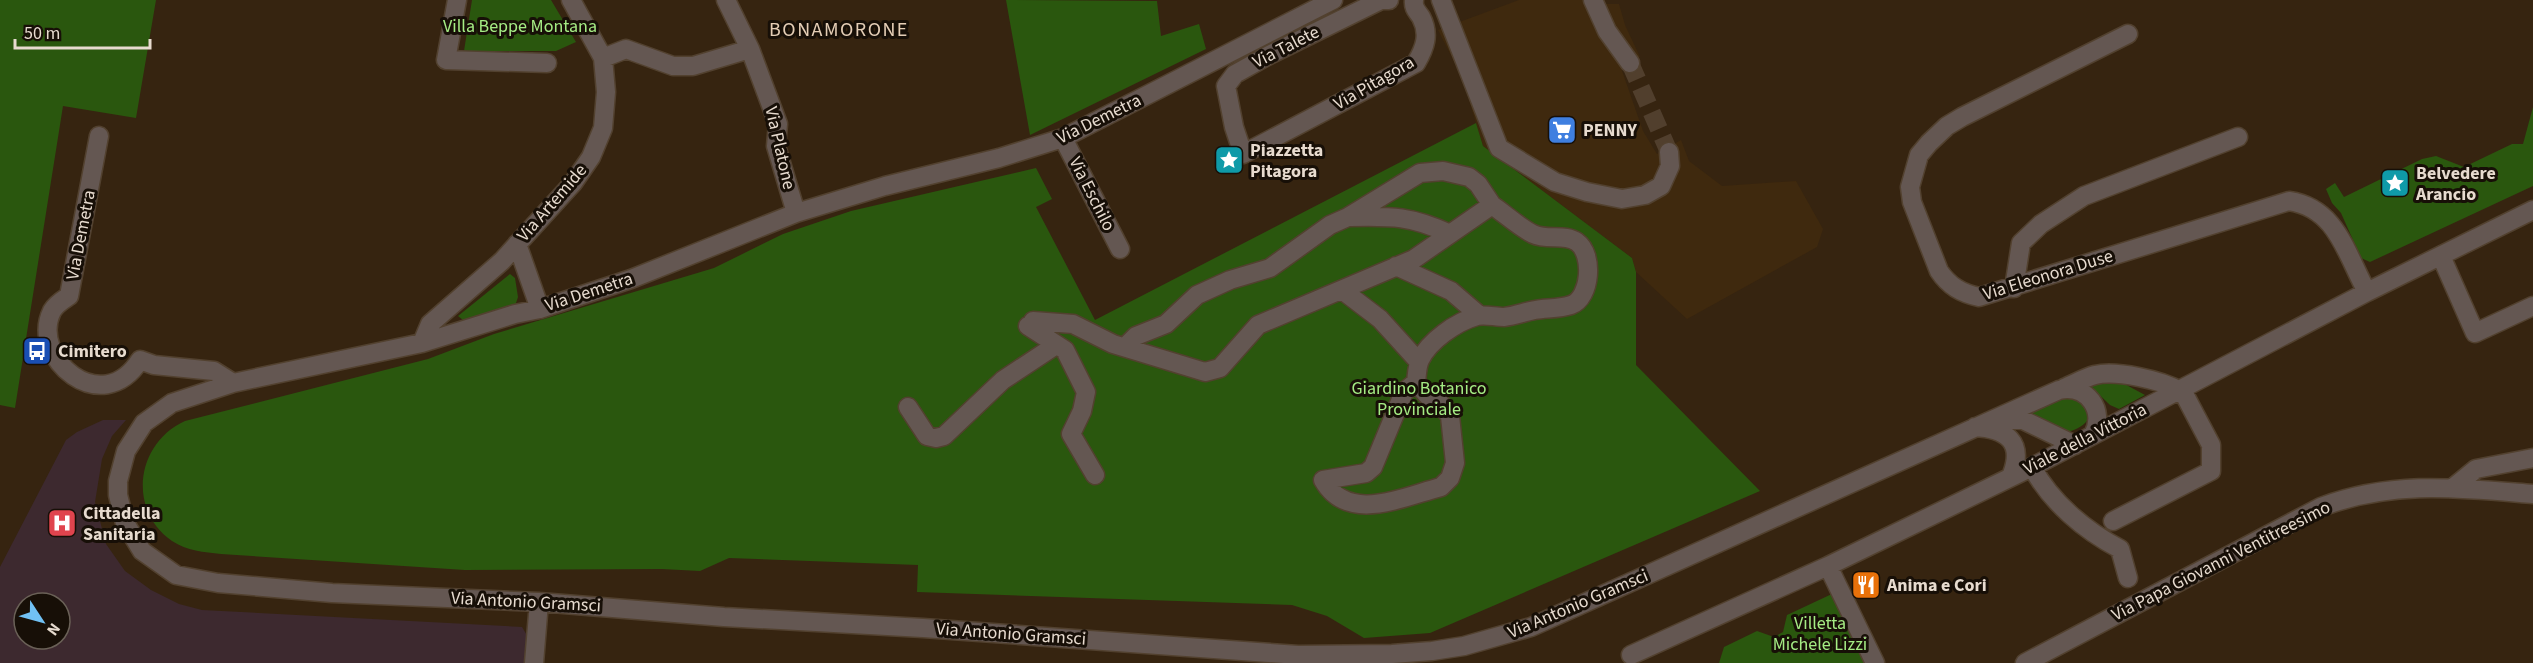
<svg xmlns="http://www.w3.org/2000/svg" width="2533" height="663" font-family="'Source Sans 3',sans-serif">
  <rect width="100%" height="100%" fill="#362410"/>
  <!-- built -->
  <path fill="#3f290e" d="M1519 0H1604L1605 4H1619L1625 25 1640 57 1620 65 1643 131 1657 154 1681 140 1689 161 1722 186 1796 181 1823 229 1817 247 1687 319 1636 272 1632 258 1483 146 1462 77 1438 30Z"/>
  <!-- medical -->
  <path fill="#3d292f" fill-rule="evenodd" d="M103 420H126L112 436 102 459 95 502 106 544 125 571 151 590 179 604 202 610 522 627 528 637 529 663H0V567L66 440 77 432ZM24 603H60V639H24Z"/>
  <!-- green -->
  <path fill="#2a570e" d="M0 0H156L136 118 63 106 15 408 0 405Z
    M472 0H551L576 42 556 51H464Z
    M1006 0 1157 1 1161 36 1199 24 1206 49 1030 135Z
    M2533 107V186L2370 262 2361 258 2341 213 2332 203 2326 189 2335 183 2344 197 2422 159 2436 156 2464 167 2512 144H2523Z
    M1476 123 1483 146 1632 258 1636 272V365L1760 491 1430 633 1364 638 1327 616 1292 605 917 592 918 565 729 558 700 571 662 569 465 570 221 554C204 552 187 551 172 541 127 510 136 443 185 421L428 359 494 334 714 268 783 234 851 211 1036 168 1052 199 1036 207 1095 320Z
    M510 274 515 278 518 297 515 306 463 320 458 316Z
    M2119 381 2145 395 2119 409 2110 405 2088 384Z
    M2066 396C2079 401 2084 403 2089 417 2086 425 2076 430 2067 432L2023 412Z
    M1834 593 1869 663H1719L1724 647 1757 631 1774 637 1783 632 1787 615Z"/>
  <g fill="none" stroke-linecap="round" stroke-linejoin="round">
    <!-- minor-tunnel -->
    <path stroke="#513f2d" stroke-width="18" stroke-dasharray="18 9" stroke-linecap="butt" d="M1630 63 1669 152"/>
    <!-- minor casing -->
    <g stroke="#52412f" stroke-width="21">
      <path id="minor" d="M457 0 446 60 547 63
        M726 0 750 49 778 124 776 146 796 213
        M1333 0 1063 138 999 158 885 186 796 213 631 279 540 309 515 314 422 343 233 383 172 403 144 423 126 451 118 481V495L125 523 142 551 176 575 218 583 332 593 539 602 724 617 923 628 1298 655 1392 654 1432 651 1464 646 1531 627 2059 390C2087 384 2106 410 2093 435
        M1389 0H1381L1269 55 1235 74 1226 86 1234 127 1243 154 1416 63C1425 48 1430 34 1421 17 1417 11 1413 8 1414 0
        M1441 0 1499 148 1555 182 1587 192 1622 199 1645 195 1661 186 1670 166 1669 152
        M1593 0 1607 31 1630 63
        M2128 34 1962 117 1947 126 1929 143 1919 155 1910 187 1912 202 1939 271C1949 286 1961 293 1979 297L2289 201C2337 208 2346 254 2367 292
        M603 58 626 49 673 66H693L750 49
        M99 136 69 296C63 300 56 304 52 311 29 358 102 420 140 360L154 365 214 371 233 383
        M1063 138 1120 249
        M1350 217C1392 216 1412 216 1450 234
        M517 244 540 309
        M2441 256 2475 333 2533 306
        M1396 266 1451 291 1479 315
        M2014 288 2021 243 2041 224 2084 196 2238 137
        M1342 290 1380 319 1419 362
        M1033 321 1073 324 1113 344 1205 372 1220 368 1258 325 1414 259 1492 205C1505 214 1519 227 1533 234 1547 241 1565 233 1577 242 1594 254 1591 298 1571 305 1559 309 1546 308 1535 310 1524 312 1515 316 1504 317 1495 317 1485 314 1477 316 1456 322 1429 341 1420 360 1417 366 1417 375 1416 382L1427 395 1440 403 1450 416 1455 463 1450 478 1441 487C1402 497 1348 524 1323 480L1366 473 1373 467 1404 392 1416 382
        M1028 326 1065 350 1086 392 1082 411 1071 434 1095 475
        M422 343 430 324 502 261 573 183 591 157 603 128 606 92 603 58 571 0
        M1125 347 1136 336 1166 324 1197 295 1230 280 1270 268 1330 225 1348 217 1420 173 1443 171 1469 177 1478 184 1492 205
        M2064 388C2074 384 2084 378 2095 375 2116 370 2162 380 2180 391
        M908 407 927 436 936 438 944 436 1003 380 1056 345
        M1999 418 2023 420 2075 445
        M1975 427C2007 429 2024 442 2012 474
        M2032 467C2051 502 2084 530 2120 549L2128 578
        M2454 487 2476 469 2533 458
        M2113 521 2211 471V445L2182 390
        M1828 566 1875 663
        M1631 655 1828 566 2032 467 2367 292 2533 210
        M534 663 539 602
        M2025 663 2321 507C2393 480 2459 488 2533 494"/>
    </g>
    <!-- minor -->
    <use href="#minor" stroke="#645752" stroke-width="18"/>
  </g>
  <!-- icons -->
  <defs>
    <g id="supermarket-square" transform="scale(1.5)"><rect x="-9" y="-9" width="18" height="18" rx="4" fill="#3f7fe0" stroke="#170f07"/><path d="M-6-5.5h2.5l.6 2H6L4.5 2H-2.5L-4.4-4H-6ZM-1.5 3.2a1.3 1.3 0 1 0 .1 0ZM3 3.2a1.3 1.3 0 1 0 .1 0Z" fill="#fff"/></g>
    <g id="sight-square" transform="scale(1.5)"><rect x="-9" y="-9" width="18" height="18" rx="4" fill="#0f9aa8" stroke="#170f07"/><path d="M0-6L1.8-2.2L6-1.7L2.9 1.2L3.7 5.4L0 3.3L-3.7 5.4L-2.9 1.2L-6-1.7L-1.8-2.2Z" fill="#fff"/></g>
    <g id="bus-square" transform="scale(1.5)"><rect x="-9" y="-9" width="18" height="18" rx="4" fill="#1a4fb4" stroke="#170f07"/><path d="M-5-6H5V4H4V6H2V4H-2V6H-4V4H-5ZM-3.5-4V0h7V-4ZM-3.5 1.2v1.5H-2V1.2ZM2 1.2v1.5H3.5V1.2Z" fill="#fff"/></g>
    <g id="hospital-square" transform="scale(1.5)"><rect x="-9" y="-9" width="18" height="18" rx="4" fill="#e0444e" stroke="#170f07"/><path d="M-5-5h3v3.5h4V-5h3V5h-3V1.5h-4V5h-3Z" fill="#fff"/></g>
    <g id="restaurant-square" transform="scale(1.5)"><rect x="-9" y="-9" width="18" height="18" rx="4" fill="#e8710a" stroke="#170f07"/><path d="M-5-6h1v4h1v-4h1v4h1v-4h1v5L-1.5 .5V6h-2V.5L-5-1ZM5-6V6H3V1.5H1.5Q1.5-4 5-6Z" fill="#fff"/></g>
  </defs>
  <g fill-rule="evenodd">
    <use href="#supermarket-square" x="1562" y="130"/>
    <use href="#sight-square" x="1229" y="160"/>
    <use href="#sight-square" x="2395" y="183"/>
    <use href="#bus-square" x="37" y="351"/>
    <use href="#hospital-square" x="62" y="523"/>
    <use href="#restaurant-square" x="1866" y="585"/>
  </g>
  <g text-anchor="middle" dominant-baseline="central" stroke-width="6" stroke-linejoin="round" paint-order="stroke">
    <!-- park labels -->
    <g font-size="18" fill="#a5ec84" stroke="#170f07">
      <text x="520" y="26">Villa Beppe Montana</text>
      <text x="1419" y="388">Giardino Botanico<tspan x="1419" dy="21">Provinciale</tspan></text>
      <text x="1820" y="623">Villetta<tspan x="1820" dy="21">Michele Lizzi</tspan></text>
    </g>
    <!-- street labels -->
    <g font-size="18" fill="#e7dbcf" stroke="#170f07">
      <text transform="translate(1286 47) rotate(-27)">Via Talete</text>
      <text transform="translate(1374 83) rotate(-30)">Via Pitagora</text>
      <text transform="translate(1099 119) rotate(-26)">Via Demetra</text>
      <text transform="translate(780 148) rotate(77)">Via Platone</text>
      <text transform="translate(1092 194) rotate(63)">Via Eschilo</text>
      <text transform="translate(552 203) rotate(-49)">Via Artemide</text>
      <text transform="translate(81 235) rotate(-79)">Via Demetra</text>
      <text transform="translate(2048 275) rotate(-17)">Via Eleonora Duse</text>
      <text transform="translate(589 292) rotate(-18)">Via Demetra</text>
      <text transform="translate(2085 439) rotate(-27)">Viale della Vittoria</text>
      <text transform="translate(2221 561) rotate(-27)">Via Papa Giovanni Ventitreesimo</text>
      <text transform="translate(526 602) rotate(3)">Via Antonio Gramsci</text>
      <text transform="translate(1578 604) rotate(-23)">Via Antonio Gramsci</text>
      <text transform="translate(1011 634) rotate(4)">Via Antonio Gramsci</text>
    </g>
    <!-- poi labels -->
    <g font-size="18" font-weight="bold" fill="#e7dbcf" stroke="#170f07" text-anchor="start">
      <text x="1583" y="130">PENNY</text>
      <text x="1250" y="150">Piazzetta<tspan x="1250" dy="21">Pitagora</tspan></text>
      <text x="2416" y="173">Belvedere<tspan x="2416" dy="21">Arancio</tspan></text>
      <text x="58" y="351">Cimitero</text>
      <text x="83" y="513">Cittadella<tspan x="83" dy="21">Sanitaria</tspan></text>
      <text x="1887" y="585">Anima e Cori</text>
    </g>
    <!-- neighbourhood labels -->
    <g font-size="20" letter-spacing="1.5" fill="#e4cdb5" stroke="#170f07">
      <text x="839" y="30">BONAMORONE</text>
    </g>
  </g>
  <!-- north arrow -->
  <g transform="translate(42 621) rotate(126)"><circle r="28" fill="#170f07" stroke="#6a6157" stroke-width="1.5"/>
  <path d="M0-4.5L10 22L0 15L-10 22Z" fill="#71c1f4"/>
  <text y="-9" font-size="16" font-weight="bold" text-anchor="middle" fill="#e7dbcf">N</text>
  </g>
  <!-- scale -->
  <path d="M15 39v9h135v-9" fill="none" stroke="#e7dbcf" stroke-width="3"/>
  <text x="24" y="39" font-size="18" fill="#e7dbcf" stroke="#170f07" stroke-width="4.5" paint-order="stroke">50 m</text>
</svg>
